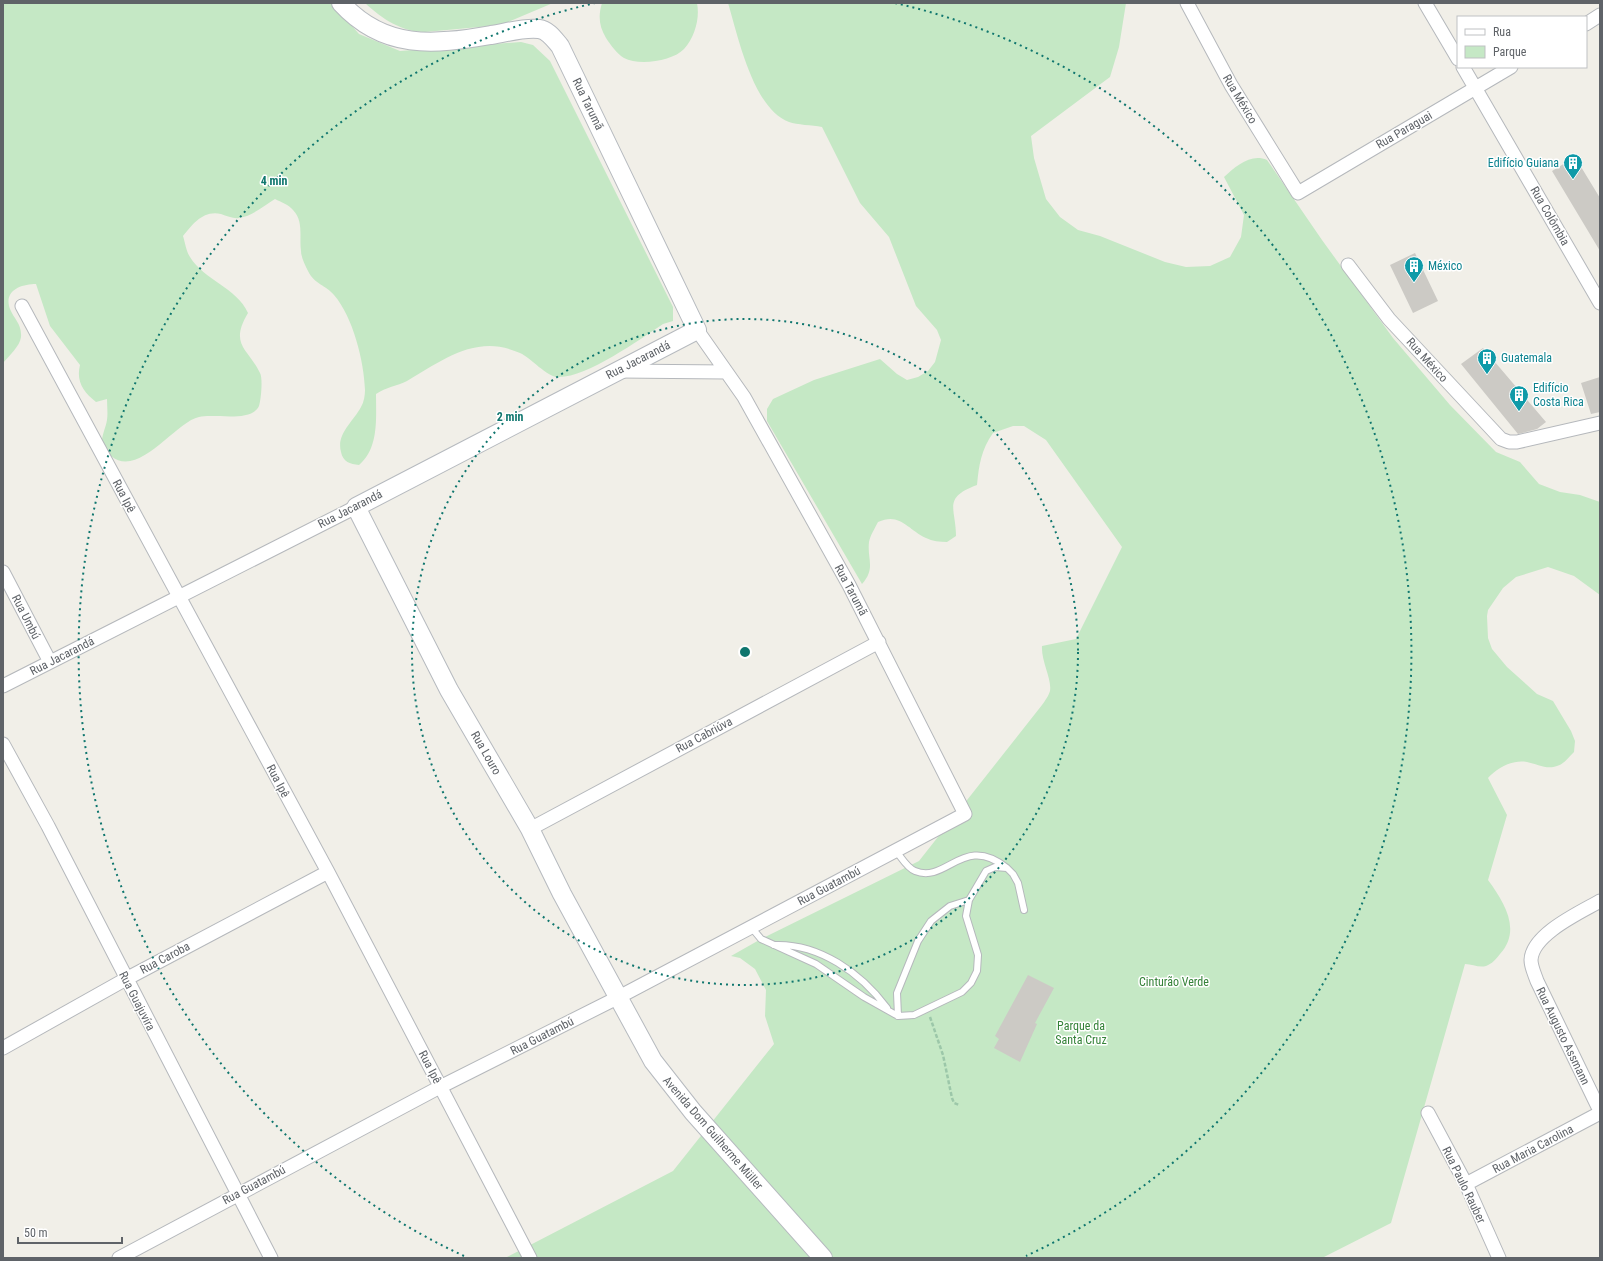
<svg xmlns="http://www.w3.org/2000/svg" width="1603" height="1261" font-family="'Roboto Condensed',sans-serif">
  <rect width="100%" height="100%" fill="#f1efe8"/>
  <!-- green -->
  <path fill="#c5e8c5" d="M3 3H335L333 4 359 34 400 51 521 42 533 45 550 61 673 307V321L663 324C639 340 586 378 558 377 547 377 531 358 520 353 476 333 442 361 407 381 397 386 386 387 376 394 376 419 379 448 359 465 350 464 343 462 341 452 336 434 353 422 361 407 364 402 365 395 365 390 364 361 353 317 334 295 326 285 315 285 308 271 305 265 301 257 301 251 299 237 304 221 293 210 289 205 281 202 275 199 264 206 252 216 239 218 234 219 227 216 221 214 203 210 193 224 183 236 185 242 186 251 190 257 204 280 237 288 248 313 229 345 248 348 260 373 263 378 261 400 259 406 251 423 214 413 199 417 175 422 139 479 111 456 107 453 103 449 102 444 101 437 106 427 107 420 108 413 107 406 107 399L96 402C83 392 76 381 80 365L50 326 36 284C22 284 3 290 10 309 14 319 22 324 21 337 20 346 9 356 3 363Z
    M365 3H553L501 25 425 32C402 32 382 19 365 3Z
    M602 3H697C700 18 695 37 684 49 673 61 639 66 624 58 617 54 610 44 606 38 599 26 598 16 602 3Z
    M728 3H1126L1119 47 1110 77 1031 136 1034 158 1046 199 1060 217 1078 230 1100 236 1165 262 1186 267 1210 266 1230 257 1241 237 1244 215 1224 177C1236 166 1251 153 1267 160L1322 240 1393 338 1450 405 1496 452 1520 462 1539 484 1560 492 1580 495 1600 502V595L1574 576 1548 567 1516 577 1503 588 1488 610 1487 616 1488 638 1492 649 1507 667 1537 694 1553 701 1571 731 1575 741 1574 752C1569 757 1564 764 1557 766 1547 770 1537 764 1527 762 1513 759 1497 768 1488 778L1507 815 1488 880C1504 902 1522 930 1500 954 1497 958 1492 964 1486 966 1479 968 1472 964 1465 964L1391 1223 1322 1258H505L673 1171 774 1044 765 1016 766 990 755 969 740 958 731 956 761 939 919 861 1042 705C1045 701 1049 695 1050 691 1052 679 1041 661 1042 646L1076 639 1122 547 1046 440 1024 426H1013L993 433C981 450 979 465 977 485 942 498 956 508 956 536L947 542C940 542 932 541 926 538 907 529 900 512 878 522 875 528 870 536 869 542 867 560 876 568 862 584L767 421V409L773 399 814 380 880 359 897 374 907 380 918 377 928 371 935 362 941 340 937 330 916 306 889 237 860 203 822 127C812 125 797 125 789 122 753 109 738 36 728 3Z"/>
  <!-- building -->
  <path fill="#cccac5" d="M1575 157 1600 198V251L1552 171Z
    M1415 253 1438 301 1413 313 1390 265Z
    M1483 348 1546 422 1537 429 1518 434 1461 364Z
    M1600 377V412L1591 414 1581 383Z
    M1028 975 1054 988 1035 1023 1037 1024 1020 1062 994 1048 999 1039 995 1036Z"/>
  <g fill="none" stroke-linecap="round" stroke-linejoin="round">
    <!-- lane casing -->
    <g stroke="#b5b8bc" stroke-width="8">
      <path id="lane" d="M896 851C901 857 907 868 915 871 947 884 963 833 1007 868
        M751 927 761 939 816 964 864 997 898 1016 914 1015 962 992 971 983 977 971 978 955 966 916 969 900 986 871 995 867 1007 868 1013 874 1018 883 1024 910
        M774 945C819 943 861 973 887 1008
        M898 1016 897 993 918 941 931 921 950 906 969 900"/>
    </g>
    <!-- street casing -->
    <g stroke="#b5b8bc" stroke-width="15">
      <path id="street" d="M1187 3 1231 85 1298 193 1511 67
        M1425 3 1458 59
        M1586 24 1600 15
        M1463 67 1600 303
        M1348 265 1389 319 1501 439 1509 442H1517L1600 423
        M22 306 328 872 530 1258
        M619 371 726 372
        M3 572 50 662
        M3 686 356 507
        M3 744 48 826 271 1258
        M530 829 879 642
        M1600 901C1581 912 1532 934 1531 960 1531 967 1535 975 1537 981L1600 1111
        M3 1048 126 979 328 872
        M1428 1113 1466 1184 1499 1258
        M1466 1184 1600 1113
        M119 1258 440 1087 617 998 965 814 849 585 744 397 697 330"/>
    </g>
    <!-- secondary casing -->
    <g stroke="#b6babf" stroke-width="20">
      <path id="secondary" d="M341 3C384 50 433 45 491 35 506 33 523 27 539 29 548 30 554 39 560 46L697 330 356 507 449 690 530 829 562 894 653 1061 693 1112 823 1258"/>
    </g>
    <!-- path -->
    <path stroke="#9cc7a9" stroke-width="2.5" stroke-dasharray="4 2" stroke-linecap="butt" d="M930 1017 943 1055 952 1098 954 1103 959 1105"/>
    <!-- lane -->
    <use href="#lane" stroke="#fff" stroke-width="6"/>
    <!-- street -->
    <use href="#street" stroke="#fff" stroke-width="13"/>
    <!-- secondary -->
    <use href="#secondary" stroke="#fff" stroke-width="18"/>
  </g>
  <!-- distance rings -->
  <g fill="none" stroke="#0f766e" stroke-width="2" stroke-dasharray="2 4">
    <circle cx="745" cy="652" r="333"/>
    <path d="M464 1256A666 666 0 0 1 595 3M895 3A666 666 0 0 1 1026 1256"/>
  </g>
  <!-- icons -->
  <defs>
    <g id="building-pin" transform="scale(1)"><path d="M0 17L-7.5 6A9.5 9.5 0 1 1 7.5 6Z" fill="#0f9aa8" stroke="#fff"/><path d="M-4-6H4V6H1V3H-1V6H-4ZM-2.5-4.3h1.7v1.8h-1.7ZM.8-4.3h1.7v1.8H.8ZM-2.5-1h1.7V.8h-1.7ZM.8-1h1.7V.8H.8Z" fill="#fff"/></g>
  </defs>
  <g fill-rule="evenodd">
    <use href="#building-pin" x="1573" y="163"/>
    <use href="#building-pin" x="1414" y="266"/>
    <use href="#building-pin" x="1487" y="358"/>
    <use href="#building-pin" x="1519" y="395"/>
  </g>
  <g text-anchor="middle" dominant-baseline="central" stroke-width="3" stroke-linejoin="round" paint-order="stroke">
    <!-- street labels -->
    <g font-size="12" fill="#5f6368" stroke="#fff">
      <text transform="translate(1240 99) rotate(59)">Rua México</text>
      <text transform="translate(588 104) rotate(64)">Rua Tarumã</text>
      <text transform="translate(1404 130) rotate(-30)">Rua Paraguai</text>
      <text transform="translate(1550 216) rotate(60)">Rua Colômbia</text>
      <text transform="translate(638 360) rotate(-27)">Rua Jacarandá</text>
      <text transform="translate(1427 360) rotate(48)">Rua México</text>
      <text transform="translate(124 496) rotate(62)">Rua Ipê</text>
      <text transform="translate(350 509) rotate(-27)">Rua Jacarandá</text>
      <text transform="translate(851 590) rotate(62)">Rua Tarumã</text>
      <text transform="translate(26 617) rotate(63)">Rua Umbú</text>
      <text transform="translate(62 656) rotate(-27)">Rua Jacarandá</text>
      <text transform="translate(704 735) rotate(-28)">Rua Cabriúva</text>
      <text transform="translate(486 753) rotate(60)">Rua Louro</text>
      <text transform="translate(278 781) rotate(62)">Rua Ipê</text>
      <text transform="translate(829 886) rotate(-28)">Rua Guatambú</text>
      <text transform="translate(165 958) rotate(-28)">Rua Caroba</text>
      <text transform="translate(137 1001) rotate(63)">Rua Guajuvíra</text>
      <text transform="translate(542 1036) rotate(-27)">Rua Guatambú</text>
      <text transform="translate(1563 1036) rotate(64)">Rua Augusto Assmann</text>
      <text transform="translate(430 1067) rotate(62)">Rua Ipê</text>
      <text transform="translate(713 1133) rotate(49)">Avenida Dom Guilherme Müller</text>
      <text transform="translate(1533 1149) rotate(-28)">Rua Maria Carolina</text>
      <text transform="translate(254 1185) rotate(-28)">Rua Guatambú</text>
      <text transform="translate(1464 1185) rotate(64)">Rua Paulo Rauber</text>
    </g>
    <!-- culture labels -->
    <g font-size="12" fill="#0d838f" stroke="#fff" text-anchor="start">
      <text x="1559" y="163" text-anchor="end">Edifício Guiana</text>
      <text x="1428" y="266">México</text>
      <text x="1501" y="358">Guatemala</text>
      <text x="1533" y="388">Edifício<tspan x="1533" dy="14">Costa Rica</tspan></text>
    </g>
    <!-- park labels -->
    <g font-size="12" fill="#348238" stroke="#fff">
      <text x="1174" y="982">Cinturão Verde</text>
      <text x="1081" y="1026">Parque da<tspan x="1081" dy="14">Santa Cruz</tspan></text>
    </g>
  </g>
  <circle cx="745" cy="652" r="6" fill="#0f766e" stroke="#fff" stroke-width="2"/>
  <g font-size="12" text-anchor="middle" font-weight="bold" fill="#0f766e" stroke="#fff" stroke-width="3" stroke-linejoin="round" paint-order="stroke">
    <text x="274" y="185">4 min</text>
    <text x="510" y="421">2 min</text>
  </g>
  <!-- border -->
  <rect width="1603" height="1261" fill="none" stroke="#5f6368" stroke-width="8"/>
  <!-- legend -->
  <rect x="1457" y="16" width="130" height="52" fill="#ffffff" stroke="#bfc1c3"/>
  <rect x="1465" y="29" width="20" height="6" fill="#ffffff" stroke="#bfc1c3"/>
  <text x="1493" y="36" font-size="12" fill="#5f6368">Rua</text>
  <rect x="1465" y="46" width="20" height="12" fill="#c5e8c5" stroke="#bfc1c3"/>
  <text x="1493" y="56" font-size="12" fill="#5f6368">Parque</text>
  <!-- scale -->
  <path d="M18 1237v6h104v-6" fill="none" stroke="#5f6368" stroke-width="2"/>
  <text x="24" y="1237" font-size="12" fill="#5f6368" stroke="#ffffff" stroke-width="3" paint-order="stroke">50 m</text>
</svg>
